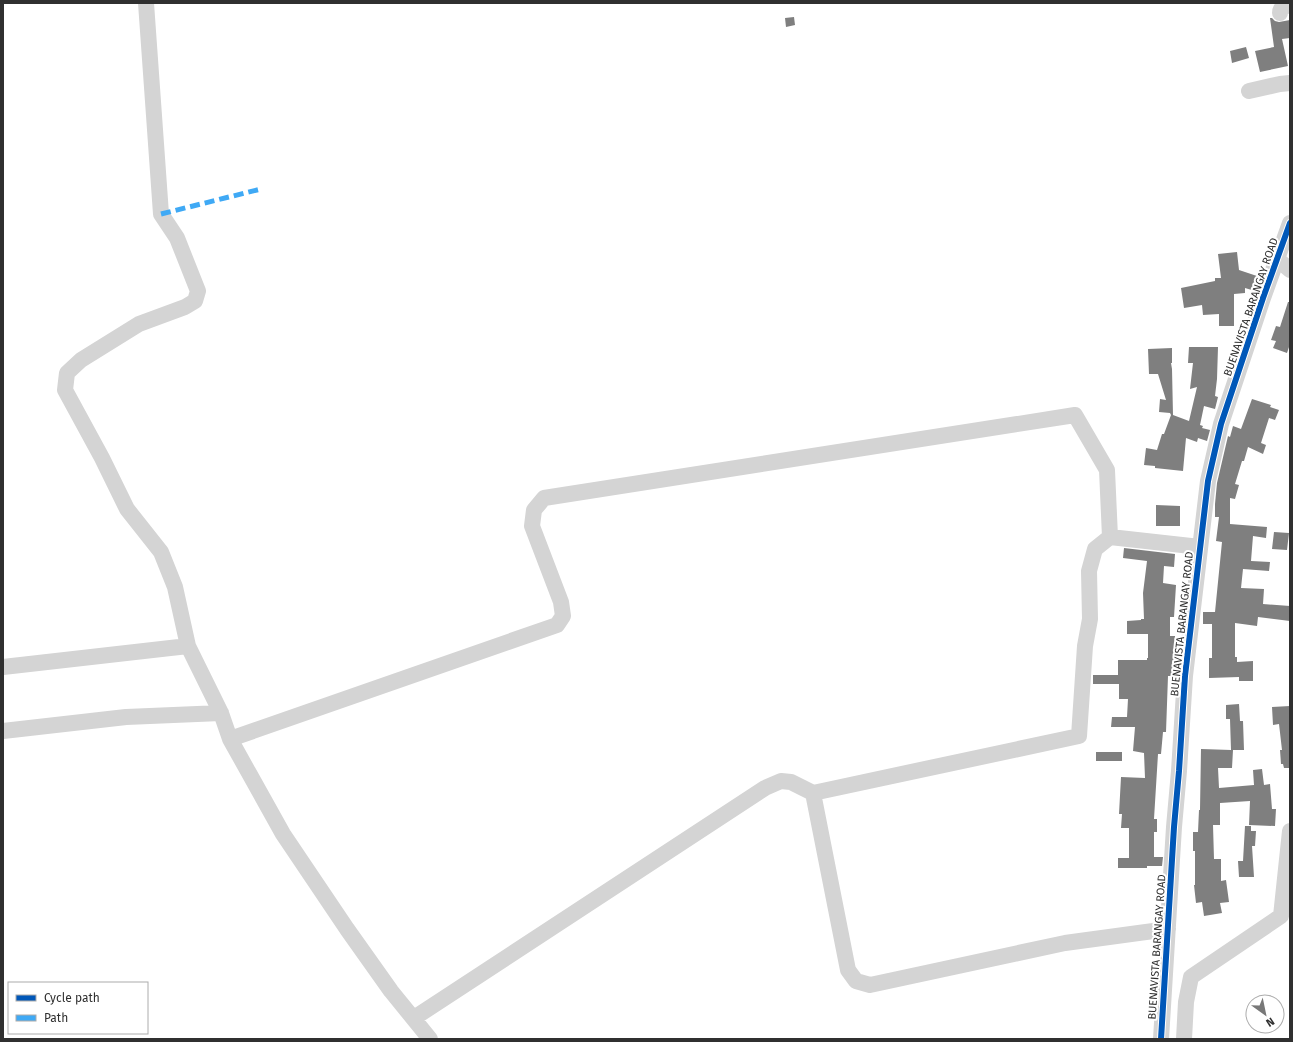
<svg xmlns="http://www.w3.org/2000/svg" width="1293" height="1042" font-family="'Fira Sans',sans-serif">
  <rect width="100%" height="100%" fill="#fff"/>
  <!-- building -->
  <path fill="#7f7f7f" d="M794 17 795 25 786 27 785 18Z
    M1270 18H1272L1275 21 1279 22 1290 20V38L1282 39 1288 66 1260 72 1255 51 1274 47Z
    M1246 47 1249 58 1232 63 1230 51Z
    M1237 252 1239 270 1260 277 1255 291 1245 288V293L1234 294V326H1219V314L1203 315 1202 305 1184 308 1181 288 1215 281V278H1221L1218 254Z
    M1288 302H1290V344L1287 353 1273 348 1276 341 1271 340 1276 326 1280 327Z
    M1189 347H1218L1217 379 1215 396 1218 397 1215 409 1204 406 1200 425 1203 426 1202 428 1210 430 1207 441 1198 438 1197 442 1186 438 1183 471 1155 468V466L1144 465 1146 448 1157 450 1162 434H1164L1171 415 1170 413 1159 412 1160 399 1166 400 1158 374H1149L1148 349 1172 348V363H1171L1172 369 1173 415 1189 421 1197 387 1190 389 1193 363H1188Z
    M1252 399 1271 405 1270 407 1279 410 1275 420 1269 418 1261 443 1266 445 1263 454 1248 447 1244 461H1242L1235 484 1239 485 1235 499 1230 498V524L1267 527 1266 538 1253 536 1251 561 1270 562 1269 571 1243 569 1241 588 1264 589 1263 604 1290 606V621L1258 617 1257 626 1235 623V657H1237V662L1253 661V681H1239V677L1209 678V658H1212V624H1203V612H1215L1222 542 1216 541 1219 517H1215V504L1217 483 1228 436 1230 437 1233 426 1241 429Z
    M1156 505 1180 506V526H1156Z
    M1274 532 1289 533 1287 550 1272 549Z
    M1124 548 1175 554 1174 567 1164 566 1163 583 1176 585 1174 617H1170V636H1175L1174 676H1168L1166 732H1163L1161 754H1158L1154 819H1157V832H1154V857H1163L1162 866H1147V868H1118V858H1129V828H1121L1122 814H1119L1121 777 1145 778 1144 753 1133 751 1135 727H1111L1112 717H1127L1128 699H1119V684H1093V675H1118V660H1147V658H1148V634H1127V621L1141 620V619H1144L1143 593 1147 561 1123 558Z
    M1239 704 1240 721H1243L1244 750H1233L1232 768H1218L1219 788 1254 785 1253 770 1262 769 1264 785 1270 784 1272 809H1276L1275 826 1249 825 1250 801 1220 803V825H1213L1214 859H1221V881L1226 880 1229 902 1220 903 1222 913 1204 916 1202 902 1196 903 1194 885H1195V851H1193V832H1198L1199 810H1200L1201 749 1231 750 1230 719H1226V705Z
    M1290 706V768H1284L1283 764H1281L1280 750H1282L1279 724 1273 725 1272 707Z
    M1096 752H1122V761H1096Z
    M1245 826H1251V831H1256L1255 846H1252L1254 877H1239L1238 861H1243Z"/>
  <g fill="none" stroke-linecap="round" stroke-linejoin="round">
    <!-- minor -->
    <path stroke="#d4d4d4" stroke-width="16" d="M146 3 161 214 177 238 198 291 195 301 185 307 139 324 81 360 67 373 65 390 102 458 127 509 161 552 175 587 188 646 221 713 230 739 283 834 347 929 391 991 430 1039
      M1280 13C1280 7 1285 5 1290 6
      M1249 91 1280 84 1290 83
      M1277 259 1290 270
      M3 667 188 646
      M3 731 126 717 221 713
      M230 739 557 625 563 616 561 602 532 526 534 510 544 498 1075 415 1107 470 1110 537
      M813 793 848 970 856 981 870 985 1065 943 1168 929
      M414 1018 765 788 781 781 791 782 813 793 1079 736 1085 646 1090 619 1089 571 1095 549 1110 537 1200 547
      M1161 1039 1174 827 1179 771 1185 676 1208 481 1221 424 1263 298 1290 223
      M1184 1039 1186 1002 1191 977 1281 916 1290 831"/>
    <!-- quiet -->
    <path stroke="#3fa9f5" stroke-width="5" stroke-dasharray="10 5" stroke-linecap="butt" d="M161 214 261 189"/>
    <!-- cycleway casing -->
    <g stroke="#fff" stroke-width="8">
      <path id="cycleway" d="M1161 1039 1174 827 1179 771 1185 676 1208 481 1221 424 1263 298 1290 223"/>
    </g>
    <!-- cycleway -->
    <use href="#cycleway" stroke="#0057b8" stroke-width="6"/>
  </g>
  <g text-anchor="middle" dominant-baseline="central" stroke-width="4" stroke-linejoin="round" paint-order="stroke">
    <!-- street labels -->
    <g font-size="11" fill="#303030" stroke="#fff">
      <text transform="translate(1251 307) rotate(-71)">BUENAVISTA BARANGAY ROAD</text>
      <text transform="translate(1182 624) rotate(-84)">BUENAVISTA BARANGAY ROAD</text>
      <text transform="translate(1157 947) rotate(-86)">BUENAVISTA BARANGAY ROAD</text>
    </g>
  </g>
  <!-- border -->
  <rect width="1293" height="1042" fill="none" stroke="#303030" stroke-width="8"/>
  <!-- legend -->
  <rect x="8" y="982" width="140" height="52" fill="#ffffff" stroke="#acacac"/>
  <rect x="16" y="995" width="20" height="6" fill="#0057b8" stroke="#acacac"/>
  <text x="44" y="1002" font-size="12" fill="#303030">Cycle path</text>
  <rect x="16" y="1015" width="20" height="6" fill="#3fa9f5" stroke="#acacac"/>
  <text x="44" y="1022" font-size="12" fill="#303030">Path</text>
  <!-- north arrow -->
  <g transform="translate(1265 1014) rotate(147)"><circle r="19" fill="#ffffff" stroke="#acacac"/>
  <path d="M0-3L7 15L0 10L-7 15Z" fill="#787878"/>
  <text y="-6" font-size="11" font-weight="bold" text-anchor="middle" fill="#303030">N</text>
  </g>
</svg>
